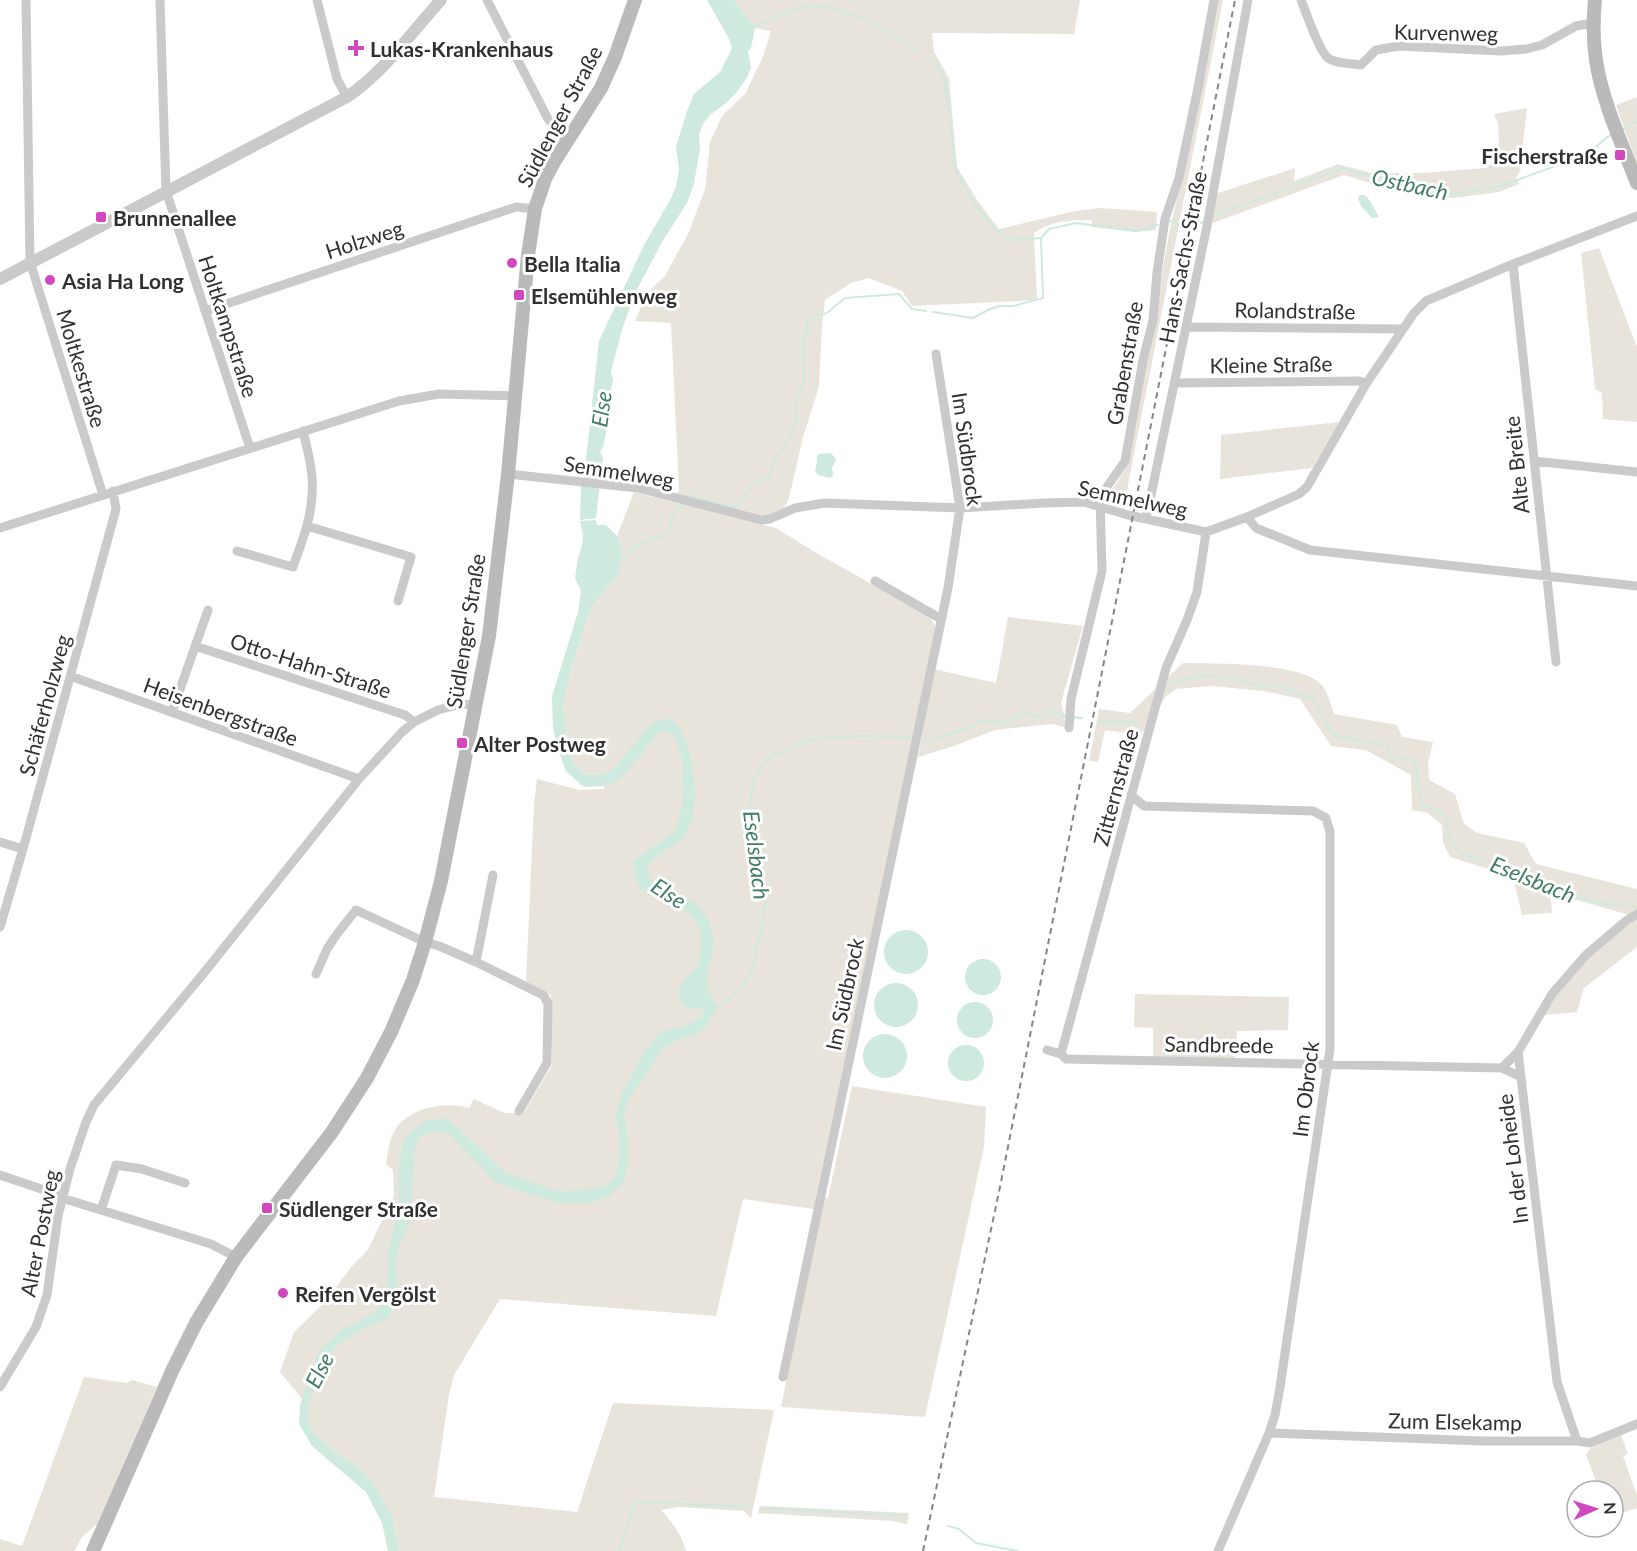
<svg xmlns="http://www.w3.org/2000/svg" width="1637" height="1551" font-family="Lato,sans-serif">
  <rect width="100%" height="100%" fill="#fff"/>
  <!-- green -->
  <path fill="#e8e4dc" d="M734 0H1080L1074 34 932 33 934 52 949 78 957 167 979 203 999 229 1075 211 1101 208 1157 212 1156 230 1135 232 1092 227V220C1073 220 1049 221 1034 233L1037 300 912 306 902 291 869 278 851 283 825 300 822 325 819 387 803 437 789 498 783 510 772 515 759 516 677 494 679 490 671 323 635 321 647 293 665 276 689 232 705 189 710 142 722 116 745 94 763 57 771 31 755 28Z
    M1217 0H1223L1123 510 1119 495 1111 492 1126 468 1170 229 1189 148Z
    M1637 97V164L1616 105Z
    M1527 108 1520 171 1516 178 1519 184 1499 192 1454 198 1397 191 1344 175 1210 224 1215 194 1295 168 1294 181 1338 164 1371 173H1421L1486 168 1493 162 1499 140 1498 123 1494 114Z
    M1599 248 1637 347V422L1603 419 1602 393 1595 389 1581 253Z
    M1339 422 1312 468 1220 479 1221 435Z
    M634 492 776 528 813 551 930 617 936 627 816 1196 828 1198 852 1086 986 1107 984 1147 925 1417 781 1407 821 1210 743 1199 716 1316 500 1299 454 1375 449 1395 434 1497 577 1512 613 1403 774 1410 751 1518 744 1511 679 1507 661 1510C672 1522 682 1535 686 1551H399L393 1518 359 1467 339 1455 314 1433 308 1420V1406L280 1372 294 1332 323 1304 352 1266 367 1251 394 1196 393 1170 386 1164C388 1152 389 1139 396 1128 411 1107 446 1101 469 1108L474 1099 504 1113H524L552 1065 551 995 526 982 534 803 537 779 579 790 604 789V786L586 775 574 764 569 751 563 705 573 662 591 608 616 578 622 547 617 536Z
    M1008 617 1083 626 1061 703 1064 714 1065 727 1052 724 995 730 957 745 918 757 934 669 996 683Z
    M1183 663C1213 664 1307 661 1324 688 1329 695 1331 706 1334 714L1397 725 1402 737 1433 742 1428 763 1429 780 1455 794 1464 824 1477 833 1524 843 1536 864 1637 889V910L1629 915 1550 892 1552 913 1522 915 1513 877 1450 857 1443 842 1442 825 1428 813 1412 810 1411 775 1366 750 1331 746 1300 699 1264 691 1211 686 1176 689 1166 696 1141 735 1105 730 1098 762 1089 761 1099 709 1130 713Z
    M1637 918V947L1584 988 1577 1012 1544 1015 1555 997 1590 957Z
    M1135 994 1289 997 1288 1030 1237 1031 1235 1060 1153 1058V1028L1134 1027Z
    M84 1377 127 1383 132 1380 157 1387 97 1524 82 1537 74 1551H0V1539L22 1546Z
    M1621 1435 1628 1454 1623 1456 1637 1495V1508L1613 1516V1491H1600L1586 1455 1589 1449Z
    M760 1506 909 1513 907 1524 892 1521 758 1513Z"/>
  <!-- water -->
  <path fill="#cee9de" d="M707 0H734L755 28 751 48 748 51 751 68 746 79 736 93 726 103 710 115 703 124 699 134 700 148 694 184 687 203 662 242 634 295 622 330 611 371 613 381 610 393 609 419 603 447 600 451 603 458 596 518 580 520 581 485 584 478 599 341 644 245 670 200 676 187 679 169 676 147 687 111 694 94 720 72 732 48 728 37Z
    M1360 195H1365L1370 201 1379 217 1372 218 1361 206 1358 198Z
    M829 453 832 454 836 460 832 468 833 476 830 478 818 475 815 471 817 462V456L819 454Z
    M596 520 597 525H606L617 536 622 547 620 569 616 578 591 608 573 662 563 705 569 751 574 764 586 775H600L612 770 648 728 659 720 669 718C673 721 677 723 679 727 695 752 703 814 683 838 673 850 656 851 647 867L650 879 655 885 693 901 708 918 714 936 712 958 706 976 708 988 717 1008 709 1023 698 1034 676 1041 662 1050 630 1098 624 1115 628 1141V1163L624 1182 611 1195 591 1203H560L522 1192 495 1182 449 1134 437 1131 421 1136 416 1143 409 1223 399 1246 395 1263 397 1280 395 1306 389 1318 358 1332 340 1343 329 1354 321 1364 308 1406V1420L314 1433 339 1455 359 1467 374 1484 393 1518 399 1551H388L382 1523 366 1492 312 1446 299 1424 300 1405 319 1351 341 1330 370 1315 383 1305 387 1296 389 1247 400 1202 398 1177 403 1142 410 1133 425 1121 445 1118 451 1121 506 1173 559 1191 589 1189 607 1185 616 1177 619 1162V1134L616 1115 622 1093 645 1050 660 1032 687 1025 703 1016V1009C698 1008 690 1010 685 1007 675 1000 678 985 686 978 689 974 693 973 696 968 702 954 704 932 694 919 684 904 658 898 641 890 637 880 631 872 634 861L675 831 681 812 683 790 682 758 674 735 666 731 659 733 626 773 615 782 604 786 586 787 581 785 566 771 558 750 553 728 552 696 578 612 581 591 575 578 578 558 582 546 583 535 580 521Z
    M884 952a22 22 0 1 1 44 0a22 22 0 1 1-44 0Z
    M965 977a18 18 0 1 1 36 0a18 18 0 1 1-36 0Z
    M874 1005a22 22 0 1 1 44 0a22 22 0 1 1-44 0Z
    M957 1020a18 18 0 1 1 36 0a18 18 0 1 1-36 0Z
    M863 1056a22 22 0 1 1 44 0a22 22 0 1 1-44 0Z
    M948 1063a18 18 0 1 1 36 0a18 18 0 1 1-36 0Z"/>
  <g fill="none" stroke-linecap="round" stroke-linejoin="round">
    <!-- stream -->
    <path stroke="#cee9de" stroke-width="2" d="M752 27 798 8 813 5 831 8 872 22 917 51
      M931 57 945 80 956 170 973 202 997 231 1011 240 1041 238 1049 229 1076 223 1136 231 1158 225
      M1621 130 1637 121
      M1213 216 1343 168 1381 180 1454 194 1501 186 1588 154 1607 137 1613 134
      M1170 221H1174L1178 226H1182
      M1194 225 1203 222
      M933 312 973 318 990 309 1000 306H1013L1043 298 1041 238
      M687 495 733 507 738 505 752 486 769 477 777 455 786 445 797 418 796 397 802 389 803 384V368L805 358 803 347 808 321 812 317 827 313 845 298 899 294 912 309 926 311
      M620 559 628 555 638 544 662 536 670 529 672 516 684 504
      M1169 684 1198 676 1227 677 1250 684 1261 686 1279 685 1290 691 1313 698 1333 735 1388 746 1389 755 1410 760 1415 763 1421 804 1425 807 1439 811 1445 818 1450 840 1459 852 1475 859 1513 868 1565 895 1611 905 1628 903 1635 907
      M1073 717 1082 718
      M1098 722H1139
      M922 742 963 730 983 720 1005 723 1026 713 1038 717 1052 711 1065 716
      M716 1008 742 988 756 961 755 948 762 929 766 897 756 866 749 809 753 782 761 767 773 754 782 753 801 742 828 738 863 736 910 737
      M762 1508 907 1516
      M948 1526 959 1529 976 1543 1018 1551
      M619 1551 632 1510 636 1504 643 1502 750 1507"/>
    <!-- minor -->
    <path stroke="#cacaca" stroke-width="9" d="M26 0 30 262 103 495
      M160 0 166 191 250 448
      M317 0 337 79 347 97
      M487 0 548 119 567 142
      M1301 0C1306 12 1319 51 1328 58 1336 64 1351 63 1361 65L1376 50 1399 46 1501 51 1526 49 1542 45 1576 26 1593 23
      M1513 264 1556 662
      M205 311 516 207 535 209
      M1187 327 1403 329
      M1175 383 1360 381 1366 384
      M1534 461 1637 472
      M508 474 638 488 761 520 770 519 795 508 825 503 960 508 1044 503 1084 502 1128 515 1206 532 1247 517 1299 494 1307 487 1366 384 1414 313 1426 301 1513 264 1637 216
      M1247 517 1256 528 1310 550 1637 586
      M1146 519 1207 226 1248 0
      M307 526 411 557 398 601
      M0 528 399 401 439 394 515 396
      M237 551 293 567C301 544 311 520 312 495 314 473 308 452 303 431
      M875 581 941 619
      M195 646 405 715 414 722
      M70 676 359 779
      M172 712 208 610
      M1069 728 1071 699 1102 571 1100 497 1125 461 1143 360 1153 320 1157 273 1165 219 1179 178 1198 88 1214 0
      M1131 795 1144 806 1313 811 1326 818 1330 832V1049L1280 1387 1275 1415 1269 1433 1218 1551
      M0 842 23 849
      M0 927 23 849 116 509 113 491
      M476 962 493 875
      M316 974 327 949 337 934 356 910 425 942 439 946 476 962 543 995 548 1003 547 1063 519 1111
      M1047 1050 1061 1054 1066 1059 1502 1068 1521 1077
      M1518 1052 1557 1382 1577 1441
      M1061 1054 1166 668 1187 620 1197 592 1206 532
      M1502 1068 1518 1052 1552 994 1586 955 1627 920 1637 914
      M0 1175 56 1194 62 1198 211 1244 236 1257
      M101 1210 116 1165 142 1169 185 1183
      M783 1377 948 588 960 508 936 354
      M0 1387 36 1327 47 1295 58 1216 70 1169 86 1122 94 1105 203 974 359 779 402 732 414 722 438 710 461 704 476 705
      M1269 1433 1483 1441H1577L1590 1443 1637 1424"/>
    <!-- tertiary -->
    <path stroke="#cacaca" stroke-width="12" d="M0 279 347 97C384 72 411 33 441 0"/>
    <!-- secondary -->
    <path stroke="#bababa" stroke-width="14" d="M1595 0C1593 20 1593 40 1596 60 1602 101 1622 144 1637 183
      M93 1551 173 1369 196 1323 236 1257 332 1132 367 1078 391 1032 413 980 425 942 441 881 489 636 508 474 528 255 535 209 545 179 554 162 601 88 615 57 635 0"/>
    <!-- rail -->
    <path stroke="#858585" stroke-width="2" stroke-dasharray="6 4.5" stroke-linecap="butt" d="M923 1551 1000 1187 1235 0"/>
  </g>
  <!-- markers -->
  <g fill="#d246be" stroke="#fff" stroke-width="2">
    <path d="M353 39h6v6h6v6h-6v6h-6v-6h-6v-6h6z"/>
    <rect x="1614" y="149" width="12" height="12" rx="3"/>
    <rect x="95" y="211" width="12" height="12" rx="3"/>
    <circle cx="512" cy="263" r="6"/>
    <circle cx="50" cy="280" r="6"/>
    <rect x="513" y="289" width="12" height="12" rx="3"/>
    <rect x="456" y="737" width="12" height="12" rx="3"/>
    <rect x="261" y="1202" width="12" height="12" rx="3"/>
    <circle cx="283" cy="1293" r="6"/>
  </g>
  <g text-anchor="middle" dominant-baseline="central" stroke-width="6" stroke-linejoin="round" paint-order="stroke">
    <!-- street labels -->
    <g font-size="21" fill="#303030" stroke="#fff">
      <text transform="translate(1446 32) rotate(1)">Kurvenweg</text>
      <text transform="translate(559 116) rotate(-62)">Südlenger Straße</text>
      <text transform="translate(364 239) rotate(-18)">Holzweg</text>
      <text transform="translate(1182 257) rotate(-79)">Hans-Sachs-Straße</text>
      <text transform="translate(1295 310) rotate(1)">Rolandstraße</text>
      <text transform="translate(229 326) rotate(72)">Holtkampstraße</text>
      <text transform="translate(1124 363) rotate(-80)">Grabenstraße</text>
      <text transform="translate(1271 364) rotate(-1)">Kleine Straße</text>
      <text transform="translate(82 368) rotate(73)">Moltkestraße</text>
      <text transform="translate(968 449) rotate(82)">Im Südbrock</text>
      <text transform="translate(1516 465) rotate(-96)">Alte Breite</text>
      <text transform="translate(619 471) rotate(9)">Semmelweg</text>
      <text transform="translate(1133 498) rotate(12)">Semmelweg</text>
      <text transform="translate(465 631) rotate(-81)">Südlenger Straße</text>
      <text transform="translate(311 665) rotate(18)">Otto-Hahn-Straße</text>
      <text transform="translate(44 705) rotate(-75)">Schäferholzweg</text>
      <text transform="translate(221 711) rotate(20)">Heisenbergstraße</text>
      <text transform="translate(1115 787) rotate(-75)">Zitternstraße</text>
      <text transform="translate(844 994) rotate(-78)">Im Südbrock</text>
      <text transform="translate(1219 1044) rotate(1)">Sandbreede</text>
      <text transform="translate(1305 1089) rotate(-83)">Im Obrock</text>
      <text transform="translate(1512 1159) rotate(-97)">In der Loheide</text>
      <text transform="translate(39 1233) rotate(-79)">Alter Postweg</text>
      <text transform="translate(1455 1421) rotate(1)">Zum Elsekamp</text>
    </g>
    <!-- poi labels -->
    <g font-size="21" font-weight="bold" fill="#303030" stroke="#fff" text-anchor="start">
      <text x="370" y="48">Lukas-Krankenhaus</text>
      <text x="1608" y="155" text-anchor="end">Fischerstraße</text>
      <text x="113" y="217">Brunnenallee</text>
      <text x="524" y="263">Bella Italia</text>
      <text x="62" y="280">Asia Ha Long</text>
      <text x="531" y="295">Elsemühlenweg</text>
      <text x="474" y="743">Alter Postweg</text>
      <text x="279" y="1208">Südlenger Straße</text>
      <text x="295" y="1293">Reifen Vergölst</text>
    </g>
    <!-- water labels -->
    <g font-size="22" font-style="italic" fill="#417d66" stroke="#fff">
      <text transform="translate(1410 184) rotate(12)">Ostbach</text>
      <text transform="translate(601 409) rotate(-82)">Else</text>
      <text transform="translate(757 855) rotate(83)">Eselsbach</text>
      <text transform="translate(1533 879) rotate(22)">Eselsbach</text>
      <text transform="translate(669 893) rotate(33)">Else</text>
      <text transform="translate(319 1370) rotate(-63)">Else</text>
    </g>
  </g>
  <!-- north arrow -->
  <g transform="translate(1595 1509) rotate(87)"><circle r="28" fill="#ffffff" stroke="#acacac" stroke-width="1.5"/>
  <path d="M0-4.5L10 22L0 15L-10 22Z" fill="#d246be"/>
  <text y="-9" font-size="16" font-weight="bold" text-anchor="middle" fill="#303030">N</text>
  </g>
</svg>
